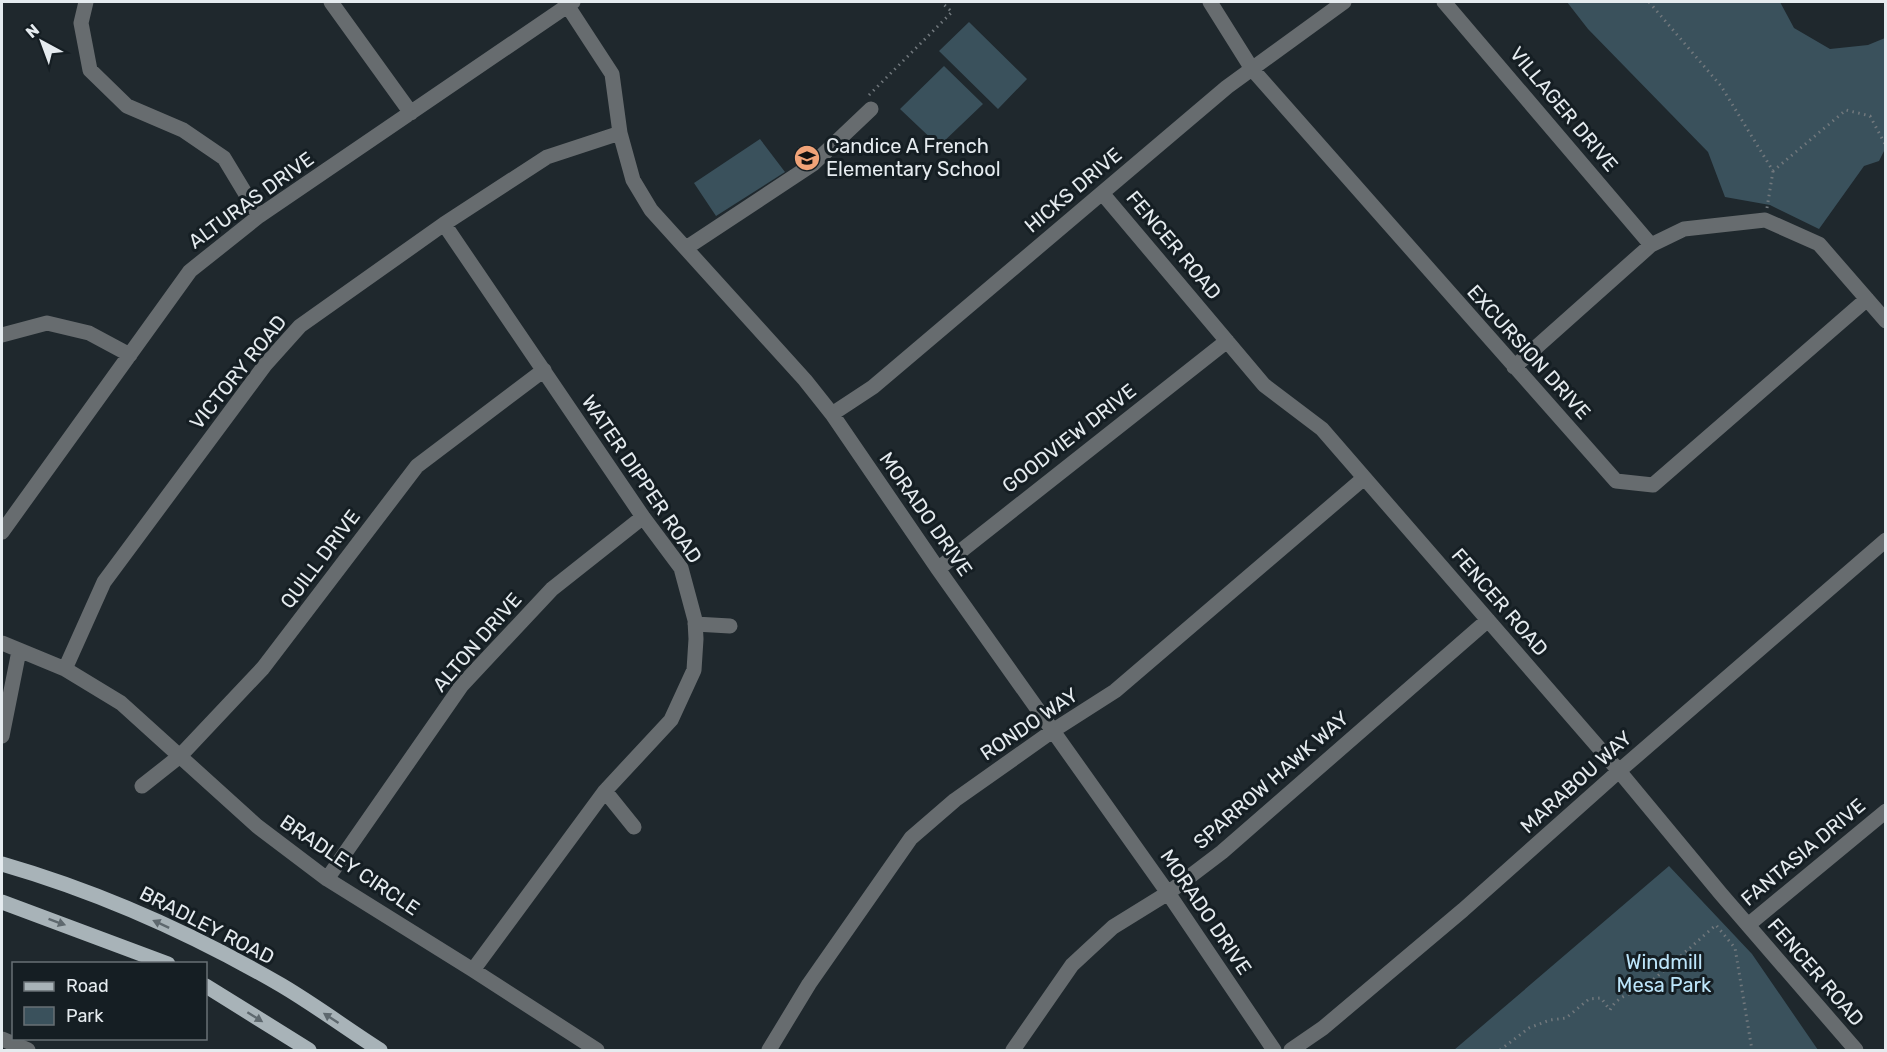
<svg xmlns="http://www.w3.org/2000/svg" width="1887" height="1052" font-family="Rubik,sans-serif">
  <rect width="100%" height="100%" fill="#1f282d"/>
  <!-- green -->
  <path fill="#3a515c" d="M1567 2H1780L1794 28 1830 49 1868 45 1885 38V149L1879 161 1864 166 1819 229 1770 205 1725 197 1708 152 1588 29Z
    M969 22 1027 79 998 109 939 51Z
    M944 66 983 104 939 146 900 109Z
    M760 139 785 172 716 216 694 183Z
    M1669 866 1752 954 1818 1050H1454Z"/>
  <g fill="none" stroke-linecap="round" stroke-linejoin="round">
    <!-- path -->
    <path stroke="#71787d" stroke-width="3" stroke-dasharray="1.5 4.5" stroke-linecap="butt" d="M1649 2 1721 86 1773 171 1846 110 1870 116 1886 146
      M869 95 952 12 941 2
      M1767 208 1773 171
      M1500 1050 1529 1028 1550 1020 1566 1018 1589 999 1601 998 1610 1010C1619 993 1634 995 1648 984 1671 965 1693 945 1716 925L1735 948 1752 1050"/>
    <!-- minor -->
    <path stroke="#676c6f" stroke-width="15" d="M86 2 81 23 90 70 127 106 183 130 224 158 259 216
      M331 2 411 113
      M565 2 612 74 620 133 633 180 651 210 805 380 832 414 938 569 1168 893 1274 1050
      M1210 2 1252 69 1616 481 1653 485 1867 299
      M1444 2 1651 245
      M1102 193 1264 385 1322 429 1619 771 1721 894 1856 1050
      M444 224 643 517 681 568 695 620 696 639 694 670 671 720 605 791 473 970
      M686 248 813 164 871 109
      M2 335 47 323 89 333 130 355
      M1514 367 1651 245 1684 229 1765 220 1819 244 1886 321
      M832 414 873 387 1227 87 1344 2
      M2 532 190 271 259 216 573 2
      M938 569 1227 341
      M695 624 730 626
      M2 643 65 669 121 703 257 826 327 879 473 970 597 1050
      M65 669 104 582 265 365 300 326 444 224 547 157 620 133
      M2 736 19 651
      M142 786 180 756 263 668 417 466 544 370
      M605 791 634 827
      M327 879 462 685 552 589 643 517
      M1748 925 1886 811
      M2 1039 28 1050
      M769 1050 809 984 911 838 955 800 1054 730 1115 691 1364 478
      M1013 1050 1072 965 1113 927 1168 893 1222 852 1488 620
      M1291 1050 1323 1028 1463 910 1619 771 1886 540"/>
    <!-- major -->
    <path stroke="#a8b3b8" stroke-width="15" d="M2 864C99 892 193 934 281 985 315 1005 347 1029 380 1050
      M2 902 168 964
      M206 986 309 1050"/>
  </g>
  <!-- one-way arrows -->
  <defs><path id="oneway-solid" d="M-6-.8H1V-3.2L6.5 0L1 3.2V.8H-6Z" transform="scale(1.5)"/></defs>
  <g fill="#5e686e">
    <use href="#oneway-solid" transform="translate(57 922) rotate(20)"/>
    <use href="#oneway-solid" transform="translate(161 924) rotate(-155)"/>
    <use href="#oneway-solid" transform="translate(255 1017) rotate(32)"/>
    <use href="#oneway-solid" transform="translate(331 1018) rotate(-147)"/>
  </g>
  <!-- icons -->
  <defs>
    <g id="school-disc" transform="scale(1.35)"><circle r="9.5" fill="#f0a378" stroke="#151e23"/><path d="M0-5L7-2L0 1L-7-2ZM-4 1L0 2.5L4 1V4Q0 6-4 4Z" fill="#111"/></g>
  </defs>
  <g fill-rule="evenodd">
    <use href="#school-disc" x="807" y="158"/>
  </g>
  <g text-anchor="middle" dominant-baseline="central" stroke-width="6" stroke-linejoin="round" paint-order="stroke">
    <!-- street labels -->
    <g font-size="20" fill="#e5ebef" stroke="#151e23">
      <text transform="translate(1564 109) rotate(50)">VILLAGER DRIVE</text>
      <text transform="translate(1073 190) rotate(-40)">HICKS DRIVE</text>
      <text transform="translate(251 200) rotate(-36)">ALTURAS DRIVE</text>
      <text transform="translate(1174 245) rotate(50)">FENCER ROAD</text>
      <text transform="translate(1529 352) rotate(48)">EXCURSION DRIVE</text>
      <text transform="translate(238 372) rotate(-51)">VICTORY ROAD</text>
      <text transform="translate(1069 438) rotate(-38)">GOODVIEW DRIVE</text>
      <text transform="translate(642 479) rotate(56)">WATER DIPPER ROAD</text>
      <text transform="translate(926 514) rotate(55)">MORADO DRIVE</text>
      <text transform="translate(320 559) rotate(-53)">QUILL DRIVE</text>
      <text transform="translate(1500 602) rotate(49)">FENCER ROAD</text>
      <text transform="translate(477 642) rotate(-49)">ALTON DRIVE</text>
      <text transform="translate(1029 724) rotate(-34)">RONDO WAY</text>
      <text transform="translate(1271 780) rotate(-41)">SPARROW HAWK WAY</text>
      <text transform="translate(1576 782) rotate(-42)">MARABOU WAY</text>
      <text transform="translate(1803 852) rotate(-40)">FANTASIA DRIVE</text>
      <text transform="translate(350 865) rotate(34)">BRADLEY CIRCLE</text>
      <text transform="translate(1206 912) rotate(56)">MORADO DRIVE</text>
      <text transform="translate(207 925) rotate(27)">BRADLEY ROAD</text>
      <text transform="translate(1816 972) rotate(49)">FENCER ROAD</text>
    </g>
    <!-- poi labels -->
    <g font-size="20" fill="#e5ebef" stroke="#151e23" text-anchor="start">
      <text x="826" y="146">Candice A French<tspan x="826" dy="23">Elementary School</tspan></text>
    </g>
    <!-- park labels -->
    <g font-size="20" fill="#bce5fa" stroke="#151e23">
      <text x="1664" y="962">Windmill<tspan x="1664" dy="23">Mesa Park</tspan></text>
    </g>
  </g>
  <!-- border -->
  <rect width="1887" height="1052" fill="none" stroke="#e5ebef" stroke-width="6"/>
  <!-- legend -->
  <rect x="12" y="962" width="195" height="78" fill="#151e23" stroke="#687075" stroke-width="1.5"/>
  <rect x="24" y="982" width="30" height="9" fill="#a8b3b8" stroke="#687075" stroke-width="1.5"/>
  <text x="66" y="992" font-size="18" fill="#e5ebef">Road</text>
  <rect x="24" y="1007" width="30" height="18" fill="#3a515c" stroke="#687075" stroke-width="1.5"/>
  <text x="66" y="1022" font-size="18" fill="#e5ebef">Park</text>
  <!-- north arrow -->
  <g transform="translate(42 42) rotate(319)" stroke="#151e23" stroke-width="4.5" paint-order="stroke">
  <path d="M0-4.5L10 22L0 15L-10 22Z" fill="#e5ebef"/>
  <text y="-9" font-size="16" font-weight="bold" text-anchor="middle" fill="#e5ebef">N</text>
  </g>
</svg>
